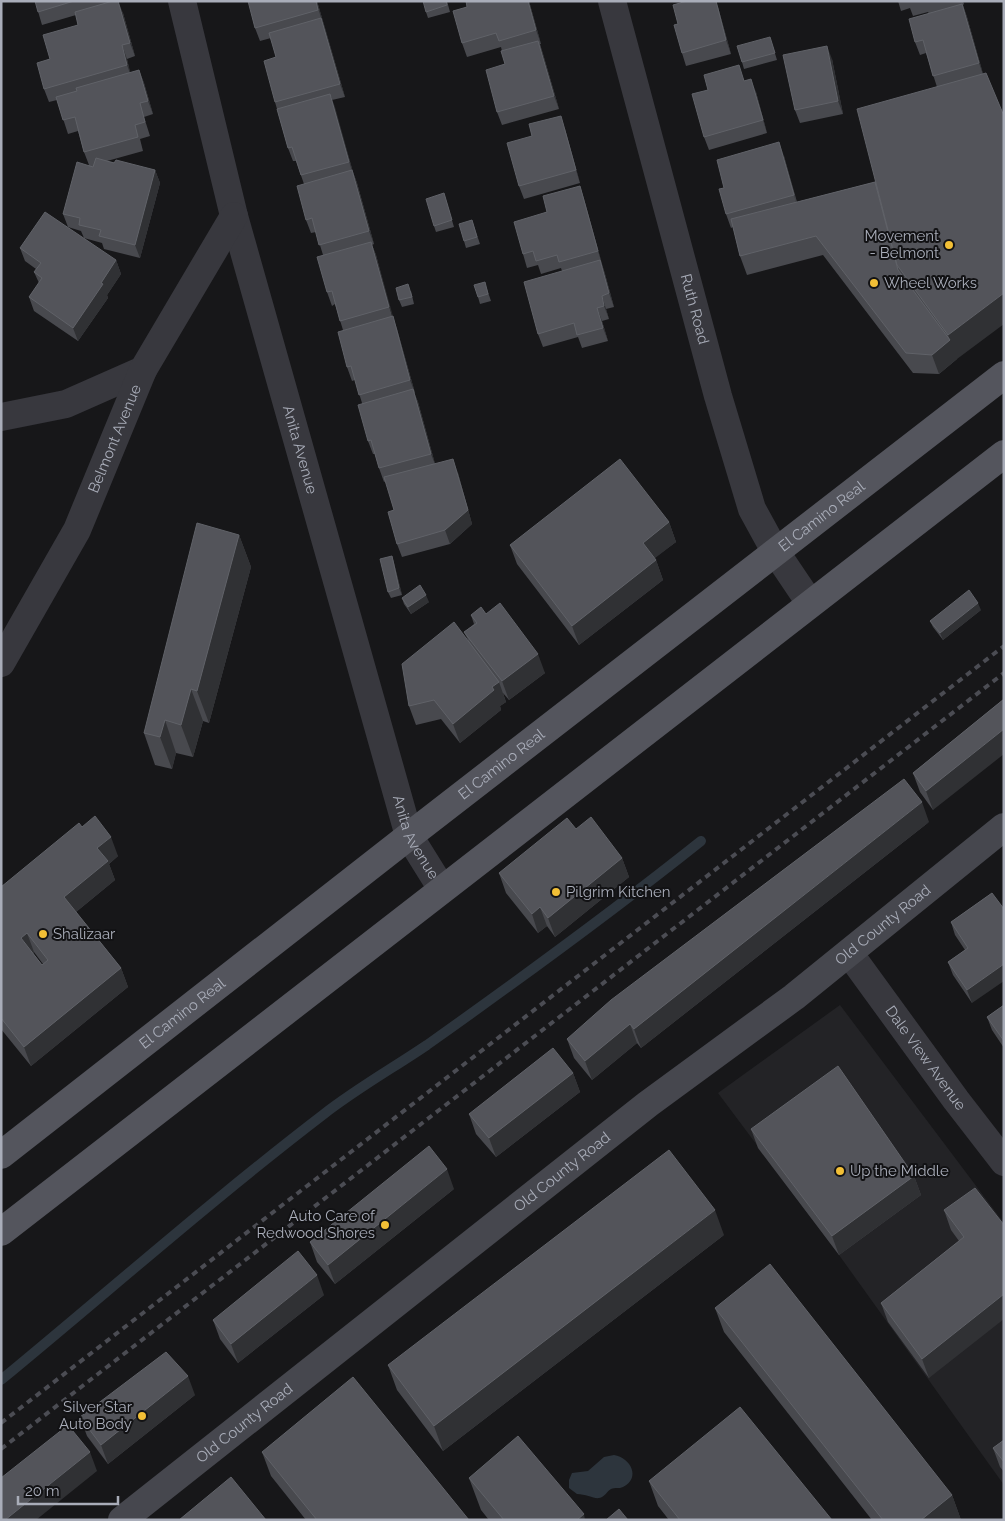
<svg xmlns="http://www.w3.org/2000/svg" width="1005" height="1521" font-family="Raleway,sans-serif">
  <rect width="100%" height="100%" fill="#171719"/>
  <!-- built -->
  <path fill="#232326" d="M840 1005 1004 1223V1485L839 1255 718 1093Z"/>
  <!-- water -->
  <path fill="#2d353d" d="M614 1455C631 1458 641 1478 623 1487 619 1489 615 1487 611 1489 607 1491 605 1497 599 1498 594 1499 586 1494 577 1494L569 1488V1480L572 1473 588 1471 604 1457Z"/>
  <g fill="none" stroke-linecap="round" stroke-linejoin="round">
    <!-- stream -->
    <path stroke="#2d353d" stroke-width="10" d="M1 1380C109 1291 213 1199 324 1114 356 1089 393 1068 427 1045 520 979 612 912 701 841"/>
    <!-- street -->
    <g stroke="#38383e" stroke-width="28">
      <path id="s1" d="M182 1 234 216 409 836 442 889"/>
      <path id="s2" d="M612 1 718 396 752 509 775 551 810 603"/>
      <path d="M1 417 66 404 143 370"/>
      <path id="s3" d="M1 663 77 530 143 370 234 216"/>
      <path id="s4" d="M849 953 956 1100 1004 1162"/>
    </g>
    <!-- secondary -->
    <path stroke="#46474e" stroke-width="28" id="s5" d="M122 1520 648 1104 794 997 1004 827"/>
    <!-- primary -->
    <g stroke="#54555d" stroke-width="28">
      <path id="s6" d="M1 1155 409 836 1004 375"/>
      <path d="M1 1232 1004 454"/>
    </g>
    <!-- rail -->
    <path stroke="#4b4c53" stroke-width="4" stroke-dasharray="6 5" stroke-linecap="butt" d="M1 1423 1004 646
      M1 1449 1004 673"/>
  </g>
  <!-- wall -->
  <path fill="#48494e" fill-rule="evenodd" d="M35 1H111L123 13 135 56 127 59 130 73 139 70 144 83 153 114 144 117 150 136 140 139 143 151 107 161 155 170 160 183 140 258 104 249 102 243 84 238 81 231 68 227 63 214 89 165 84 152 78 131 68 134 57 100 49 102 44 89 50 59 78 25 76 15 42 25Z
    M317 1 345 97 332 100 353 172 357 183 374 244 372 245 376 255 392 316 397 329 415 393H414L418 402 435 464 458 473 472 524 450 544 402 557 397 544 394 510 386 481 384 482 379 468 375 454H373L368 441 362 403 355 380 352 381 347 367 343 330 335 304 332 306 327 292 323 255 316 232 311 233 306 220 304 184 296 161H293L288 148 275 102 276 57 271 38 260 41 255 28Z
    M447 1 450 12 428 18 426 12Z
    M529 1 541 44H540L543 54 559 109 502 125 497 112 505 64 502 51 501 47 467 57 462 43 467 7Z
    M898 1H963L964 4 963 5 967 17 983 74 957 359 939 374 913 373 823 255 747 275 740 256 733 227 731 228 726 214 724 188 784 156 797 202 875 182 937 87 926 53 920 55 915 42 929 14 928 12 913 16 910 8 901 11Z
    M718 7 731 54 686 66 682 53Z
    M770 37 777 60 744 69 742 62Z
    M832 59 843 114 800 123 795 110Z
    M745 81 756 92 767 133 709 150 704 137Z
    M565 129 580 183 524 199 519 186 532 136Z
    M580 186 584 199 602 264 605 274 614 307 606 309 609 319 602 321 608 341 582 348 578 337 543 347 538 334 562 271 561 268 541 274 538 265 527 268 523 254 547 212Z
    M444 193 454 227 436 232 434 226Z
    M472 220 480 244 466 248 464 241Z
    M20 248 116 260 121 274 107 295 108 298 78 341 34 311 29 297 39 283 34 272 36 269 25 261Z
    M487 289 491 301 480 304 478 297Z
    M411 291 414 304 402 307 399 300Z
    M669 522 676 542 654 558 656 560 663 580 579 645 517 564 510 545Z
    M239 535 251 567 209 723 203 721 193 757 176 753 172 769 155 765 144 733Z
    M392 556 394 563 402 595 391 598 388 592Z
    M402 598 429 602 411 614 404 604Z
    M981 610 943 640 933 627 930 621Z
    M486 614 545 673 509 700 503 693 506 702 500 706 501 710 460 743 441 719 416 725 409 706 468 640 464 632 474 624 471 615Z
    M1004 699 933 810 920 792 913 773Z
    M929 822 641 1048 637 1043 592 1080 574 1058 567 1039Z
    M82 827 118 856 109 864 115 880 76 912 121 968 128 987 31 1066 1 1029V887ZM34 952 43 964 42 965 33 953Z
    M576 829 622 858 629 877 555 937 547 926 538 933 506 893 499 873Z
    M992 893 972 1003 953 975 948 962 965 950 955 935 951 922Z
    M1004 1005V1048L992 1030 987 1017Z
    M573 1073 580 1092 496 1157 476 1134 469 1114Z
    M751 1129 914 1176 921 1195 839 1255 758 1148Z
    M454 1189 335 1284 317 1262 310 1242Z
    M944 1210 1004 1225 929 1378 888 1322 881 1303 959 1241 951 1230Z
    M724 1235 443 1451 397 1390 388 1365Z
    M324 1295 238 1363 220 1339 213 1320Z
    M715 1308 952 1495 961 1520H872L724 1332Z
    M195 1395 108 1464 87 1436 80 1417Z
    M1004 1440V1472L1000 1467 993 1448Z
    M262 1452 469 1520H306L271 1476Z
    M469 1478 585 1520H489L481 1510Z
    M649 1481 832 1520H669L658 1506Z"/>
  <!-- shaded-wall -->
  <path fill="#303134" d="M118 1 123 13 135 56 130 43Z
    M316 1H317L326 31 345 97 340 84 322 21Z
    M528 1H529L541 44 536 30Z
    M716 1 718 7 731 54 726 40Z
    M962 4 967 17 984 77 979 63Z
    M538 41 543 54 559 109 554 96Z
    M122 45 127 59 132 79 127 65Z
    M827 46 832 59 843 114 838 101Z
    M139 70 144 83 153 114 148 101Z
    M751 79 756 92 767 133 763 120Z
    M330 94 335 107 353 172 357 183 374 244 369 231Z
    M561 116 565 129 580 183 576 170Z
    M779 142 784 156 798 209 794 195Z
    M155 170 160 183 140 258 135 245Z
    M580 186 584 199 602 264 598 251Z
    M371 242 376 255 394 320 389 307Z
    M116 260 121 274 107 295 108 298 78 341 73 328Z
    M600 260 605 274 614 307 609 293Z
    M1004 293V324L957 359 939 374 932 355 950 340 948 335Z
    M602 296 606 309 609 319 604 306Z
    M597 308 602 321 608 341 603 328Z
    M393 316 397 329 415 393 410 380Z
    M413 389 418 402 436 467 431 454Z
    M453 459 458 473 472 524 450 544 445 530Z
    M669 522 676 542 650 562 643 543Z
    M239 535 251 567 209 723 197 691Z
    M392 556 394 563 402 595 399 588Z
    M656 560 663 580 579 645 572 626Z
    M426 595 429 602 411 614 408 607Z
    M978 603 981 610 943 640 940 633Z
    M538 654 545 673 509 700 502 681Z
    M499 682 506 702 500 706 501 710 460 743 453 724 492 687Z
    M191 689 203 721 193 757 181 725Z
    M165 720 176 753 172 769 160 737Z
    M1004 729V754L933 810 926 791Z
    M922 802 929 822 641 1048 634 1029Z
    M111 837 118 856 109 864 115 880 71 916 64 897 97 848Z
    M622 858 629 877 555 937 548 918Z
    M540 907 547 926 538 933 532 914Z
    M27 933 34 952 28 957 21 938Z
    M1004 964V981L972 1003 967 990Z
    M121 968 128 987 31 1066 24 1047Z
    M630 1024 637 1043 592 1080 585 1061Z
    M573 1073 580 1092 496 1157 489 1138Z
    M447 1169 454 1189 335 1284 328 1265Z
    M914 1176 921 1195 839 1255 832 1236Z
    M715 1210 724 1235 443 1451 434 1426Z
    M317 1275 324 1295 238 1363 231 1344Z
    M1004 1294V1319L929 1378 922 1359Z
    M188 1376 195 1395 108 1464 101 1445Z
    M90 1452 97 1471 36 1520H5Z
    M952 1495 961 1520H921Z
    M584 1514 585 1520H577Z"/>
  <!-- building -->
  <path fill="#53545a" stroke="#606268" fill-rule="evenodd" d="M35 1H74L38 12Z
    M113 1H118L130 43 122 45 127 65 44 89 37 63 50 59 43 35 78 25 75 12Z
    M248 1H316L318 10 255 28Z
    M423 1H446L447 5 426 12Z
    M466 1H528L536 30 499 41 496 33 462 43 453 11 467 7Z
    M687 1H716L726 40 682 53 674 25 678 24 673 5Z
    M962 4 979 63 933 76 923 40 915 42 909 19Z
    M321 18 340 84 275 102 264 61 276 57 269 33Z
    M770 37 775 53 742 62 737 46Z
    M538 41 554 96 497 112 486 70 505 64 501 51Z
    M827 46 838 101 795 110 783 55Z
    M739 65 744 81 751 79 763 120 704 137 692 94 708 90 704 75Z
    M139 70 148 101 140 103 145 122 135 125 138 137 84 152 75 117 63 120 56 97 77 91 76 88Z
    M986 73 1004 116V293L948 335 897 265 857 109Z
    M330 94 349 162 301 175 292 147 288 148 277 109Z
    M561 116 576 170 519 186 507 143 532 136 529 124Z
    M779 142 794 195 726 214 719 189 724 188 717 160Z
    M96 158 114 163 116 160 155 170 135 245 99 236 101 230 79 225 80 218 63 214 77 162 93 167Z
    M352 170 369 231 319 245 312 218 306 220 297 186Z
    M875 182 898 270 950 340 932 355 906 353 816 236 740 256 731 219Z
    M580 186 598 251 559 262 557 255 536 261 533 251 523 254 514 222 547 212 543 196Z
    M444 193 452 220 434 226 426 199Z
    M45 212 116 260 101 283 103 284 73 328 29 297 42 278 34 272 41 263 20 248Z
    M472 220 477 237 464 241 459 224Z
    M371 242 389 307 340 321 332 291 327 292 317 257Z
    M600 260 609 293 602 296 604 306 597 308 603 328 577 335 574 323 538 334 524 282Z
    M485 282 488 294 478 297 474 285Z
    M408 284 412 297 399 300 396 288Z
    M393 316 410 380 359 395 351 366 347 367 338 332Z
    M413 389 431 454 379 468 371 440 368 441 358 405Z
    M453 459 468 510 445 530 397 544 388 512 394 510 384 477Z
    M620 459 669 522 643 543 656 560 572 626 510 545Z
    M197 523 239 535 197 691 191 689 181 725 165 720 160 737 144 733Z
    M392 556 399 588 388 592 380 559Z
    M420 585 426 595 408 607 402 598Z
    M969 590 978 603 940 633 930 621Z
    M500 603 538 654 502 681 464 632 477 623 471 615 481 607 486 614Z
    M454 622 499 682 492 687 494 690 453 724 434 700 409 706 402 664Z
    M1004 699V729L926 791 913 773Z
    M904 779 922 802 634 1029 630 1024 585 1061 567 1039 611 1000Z
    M95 816 111 837 97 848 108 861 64 897 121 968 24 1047 1 1018V887L79 823 82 827ZM27 933 48 960 42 965 21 938Z
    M591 817 622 858 548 918 540 907 532 914 499 873 567 818 576 829Z
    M992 893 1004 909V964L967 990 948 962 968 948 951 922Z
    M1004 1005V1041L987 1017Z
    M553 1048 573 1073 489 1138 469 1114Z
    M838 1066 914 1176 832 1236 751 1129Z
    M429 1146 447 1169 328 1265 310 1242Z
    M669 1150 715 1210 434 1426 388 1365Z
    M975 1188 1004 1225V1294L922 1359 881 1303 964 1237 944 1210Z
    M298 1251 317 1275 231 1344 213 1320Z
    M770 1264 952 1495 921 1520H883L715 1308Z
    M166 1352 188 1376 101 1445 80 1417Z
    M353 1377 469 1520H317L262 1452Z
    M740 1407 832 1520H680L649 1481Z
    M68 1425 90 1452 5 1520H1V1478Z
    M518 1436 584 1514 577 1520H504L469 1478Z
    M1004 1440V1462L993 1448Z
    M231 1477 266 1520H179Z
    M619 1509 628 1520H606Z"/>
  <!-- markers -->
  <g fill="#f2bf36" stroke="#121214" stroke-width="2">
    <circle cx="949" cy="245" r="5"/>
    <circle cx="874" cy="283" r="5"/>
    <circle cx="556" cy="892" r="5"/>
    <circle cx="43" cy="934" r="5"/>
    <circle cx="840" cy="1171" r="5"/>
    <circle cx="385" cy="1225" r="5"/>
    <circle cx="142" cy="1416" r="5"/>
  </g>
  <g text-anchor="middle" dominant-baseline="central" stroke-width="4" stroke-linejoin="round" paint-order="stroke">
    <!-- poi labels -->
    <g font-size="15" fill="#a9adb9" stroke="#121214" text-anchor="start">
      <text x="939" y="236" text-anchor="end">Movement<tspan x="939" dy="17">- Belmont</tspan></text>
      <text x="884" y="283">Wheel Works</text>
      <text x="566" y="892">Pilgrim Kitchen</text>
      <text x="53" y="934">Shalizaar</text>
      <text x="850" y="1171">Up the Middle</text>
      <text x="375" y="1216" text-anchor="end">Auto Care of<tspan x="375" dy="17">Redwood Shores</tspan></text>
      <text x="132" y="1407" text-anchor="end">Silver Star<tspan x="132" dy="17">Auto Body</tspan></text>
    </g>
    <!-- street labels -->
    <g font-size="15" fill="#a9adb9" stroke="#121214">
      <text stroke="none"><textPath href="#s2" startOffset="319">Ruth Road</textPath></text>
      <text stroke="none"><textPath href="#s3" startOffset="252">Belmont Avenue</textPath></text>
      <text stroke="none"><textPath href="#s1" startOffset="464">Anita Avenue</textPath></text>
      <text stroke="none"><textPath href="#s6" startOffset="1040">El Camino Real</textPath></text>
      <text stroke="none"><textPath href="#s6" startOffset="635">El Camino Real</textPath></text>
      <text stroke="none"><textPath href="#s1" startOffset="869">Anita Avenue</textPath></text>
      <text stroke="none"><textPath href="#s5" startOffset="966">Old County Road</textPath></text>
      <text stroke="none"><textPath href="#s6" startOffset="230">El Camino Real</textPath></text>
      <text stroke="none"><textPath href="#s4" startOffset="130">Dale View Avenue</textPath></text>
      <text stroke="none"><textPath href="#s5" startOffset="561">Old County Road</textPath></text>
      <text stroke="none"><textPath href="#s5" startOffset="156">Old County Road</textPath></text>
    </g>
  </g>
  <!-- border -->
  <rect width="1005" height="1521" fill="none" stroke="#a9adb9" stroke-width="5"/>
  <!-- scale -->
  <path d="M18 1496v8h100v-8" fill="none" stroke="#a9adb9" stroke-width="2.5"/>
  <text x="25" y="1496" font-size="15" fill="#a9adb9" stroke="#121214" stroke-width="4" paint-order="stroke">20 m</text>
</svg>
